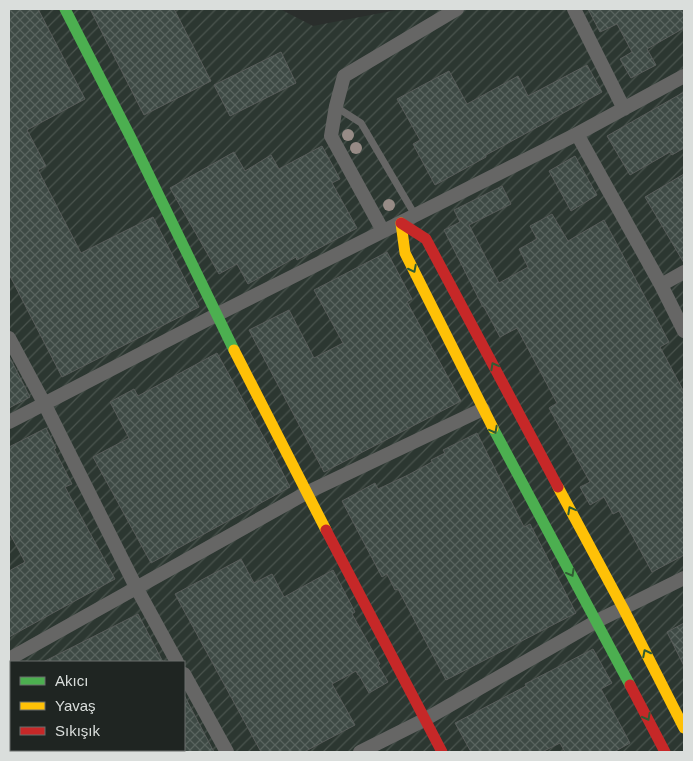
<svg xmlns="http://www.w3.org/2000/svg" width="693" height="761" font-family="Helvetica,sans-serif">
  <defs>
    <pattern id="industrial-furrows" width="10" height="10" patternUnits="userSpaceOnUse" patternTransform="scale(1.25)"><rect width="10" height="10" fill="#2c3731"/><path d="M-1 1l2-2M0 10L10 0M9 11l2-2" fill="none" stroke="#4a544e"/></pattern>
    <pattern id="building-cross-hatch" width="8" height="8" patternUnits="userSpaceOnUse" patternTransform="scale(1.25)"><rect width="8" height="8" fill="#3e4a45"/><path d="M0 0l8 8M0 8l8-8" fill="none" stroke="#59645f"/></pattern>
  </defs>
  <rect width="100%" height="100%" fill="#2a2e2c"/>
  <!-- industrial -->
  <path fill="url(#industrial-furrows)" fill-rule="evenodd" d="M9 9H280L313 26 402 9H684V752H9ZM11 662H184V750H11Z"/>
  <!-- building -->
  <path fill="url(#building-cross-hatch)" stroke="#595d5b" d="M9 9H38L85 99 27 130 46 166 38 170 81 253 153 217 199 307 62 377 9 274Z
    M90 9H174L211 81 144 115Z
    M588 9H684V28L647 49 656 65 631 78 620 59 632 52 617 24 600 32Z
    M281 52 296 83 230 116 214 85Z
    M587 65 602 92 486 155V157L435 185 413 144 420 140 397 99 449 71 467 104 518 76 528 96Z
    M684 92V148L672 155 670 152 630 175 607 136Z
    M322 146 340 179 332 183 357 228 297 260 296 257 248 284 237 264 219 274 170 188 234 152 245 171 271 155 279 169Z
    M575 156 597 195 571 211 549 171Z
    M684 174V263L645 197Z
    M502 186 511 204 469 225 499 283 528 267 519 249 537 239 530 226 552 214 568 241 604 220 669 342 660 347 684 392V555L652 572 619 511 613 514 604 497 590 505 580 487 590 482 549 408 557 403 517 328 500 337 484 307H483L444 230 460 222 454 210Z
    M387 252 412 299 407 302 461 401 324 472 249 330 289 310 314 358 343 343 314 290Z
    M217 353 274 456 290 487 151 563 93 457 129 438 110 402 134 389 138 396Z
    M9 356 30 397 9 408Z
    M46 428 56 448 54 449 72 484 65 487 115 579 9 637V571L25 562 9 532V447Z
    M477 433 524 527 530 524 576 613 446 680 398 589 395 590 387 574 382 577 342 501 375 483 378 489 408 475 432 462 431 460 445 453 443 450Z
    M241 559 254 583 272 574 284 597 333 570 355 612 352 614 380 664 378 665 388 682 369 693 359 675H358L356 671 332 684 355 725 304 752H261L175 594Z
    M138 614 163 662H43Z
    M684 623V666L667 632Z
    M593 649 612 683 601 689 630 743 614 752H565L560 743 542 752H471L455 723 526 686 525 684Z
    M184 695 214 752H184Z"/>
  <g fill="none" stroke-linecap="round" stroke-linejoin="round">
    <!-- lane -->
    <path stroke="#666665" stroke-width="7" d="M336 107 361 123 415 215"/>
    <!-- street -->
    <path stroke="#666665" stroke-width="14" d="M574 9 624 109
      M577 134 661 285 684 331
      M383 231 331 136 336 106 344 76 457 9
      M661 285 684 272
      M9 338 44 403 136 587 177 662
      M9 422 216 315 577 134 684 76
      M9 659 306 493 483 409
      M184 674 227 752
      M360 752 424 720 597 621 684 578"/>
    <!-- fast -->
    <path stroke="#4caf50" stroke-width="11" d="M65 9 130 136 234 350
      M493 428 630 685"/>
    <!-- slow -->
    <path stroke="#ffc107" stroke-width="11" d="M401 223 405 253 493 428
      M234 350 326 530
      M558 487 623 608 684 728"/>
    <!-- jam -->
    <path stroke="#c62828" stroke-width="11" d="M401 223 426 239 558 487
      M326 530 442 752
      M630 685 665 752"/>
  </g>
  <!-- trees -->
  <g fill="#978b86">
    <circle cx="348" cy="135" r="6"/>
    <circle cx="356" cy="148" r="6"/>
    <circle cx="389" cy="205" r="6"/>
  </g>
  <!-- one-way arrows -->
  <defs><path id="oneway-chevron" d="M-2-3.5L2.5 0L-2 3.5" fill="none" stroke-width="1.6" stroke-linecap="round" stroke-linejoin="round" transform="scale(1.25)"/></defs>
  <g stroke="#315c34">
    <use href="#oneway-chevron" transform="translate(413 269) rotate(63)"/>
    <use href="#oneway-chevron" transform="translate(494 366) rotate(-118)"/>
    <use href="#oneway-chevron" transform="translate(494 430) rotate(62)"/>
    <use href="#oneway-chevron" transform="translate(571 510) rotate(-118)"/>
    <use href="#oneway-chevron" transform="translate(571 573) rotate(61)"/>
    <use href="#oneway-chevron" transform="translate(646 653) rotate(-117)"/>
    <use href="#oneway-chevron" transform="translate(647 717) rotate(62)"/>
  </g>
  <!-- border -->
  <rect width="693" height="761" fill="none" stroke="#dadedc" stroke-width="20"/>
  <!-- legend -->
  <rect x="10" y="661" width="175" height="90" fill="#1f2522" stroke="#6a6f6c"/>
  <rect x="20" y="677" width="25" height="8" fill="#4caf50" stroke="#6a6f6c"/>
  <text x="55" y="686" font-size="15" fill="#dadedc">Akıcı</text>
  <rect x="20" y="702" width="25" height="8" fill="#ffc107" stroke="#6a6f6c"/>
  <text x="55" y="711" font-size="15" fill="#dadedc">Yavaş</text>
  <rect x="20" y="727" width="25" height="8" fill="#c62828" stroke="#6a6f6c"/>
  <text x="55" y="736" font-size="15" fill="#dadedc">Sıkışık</text>
</svg>
